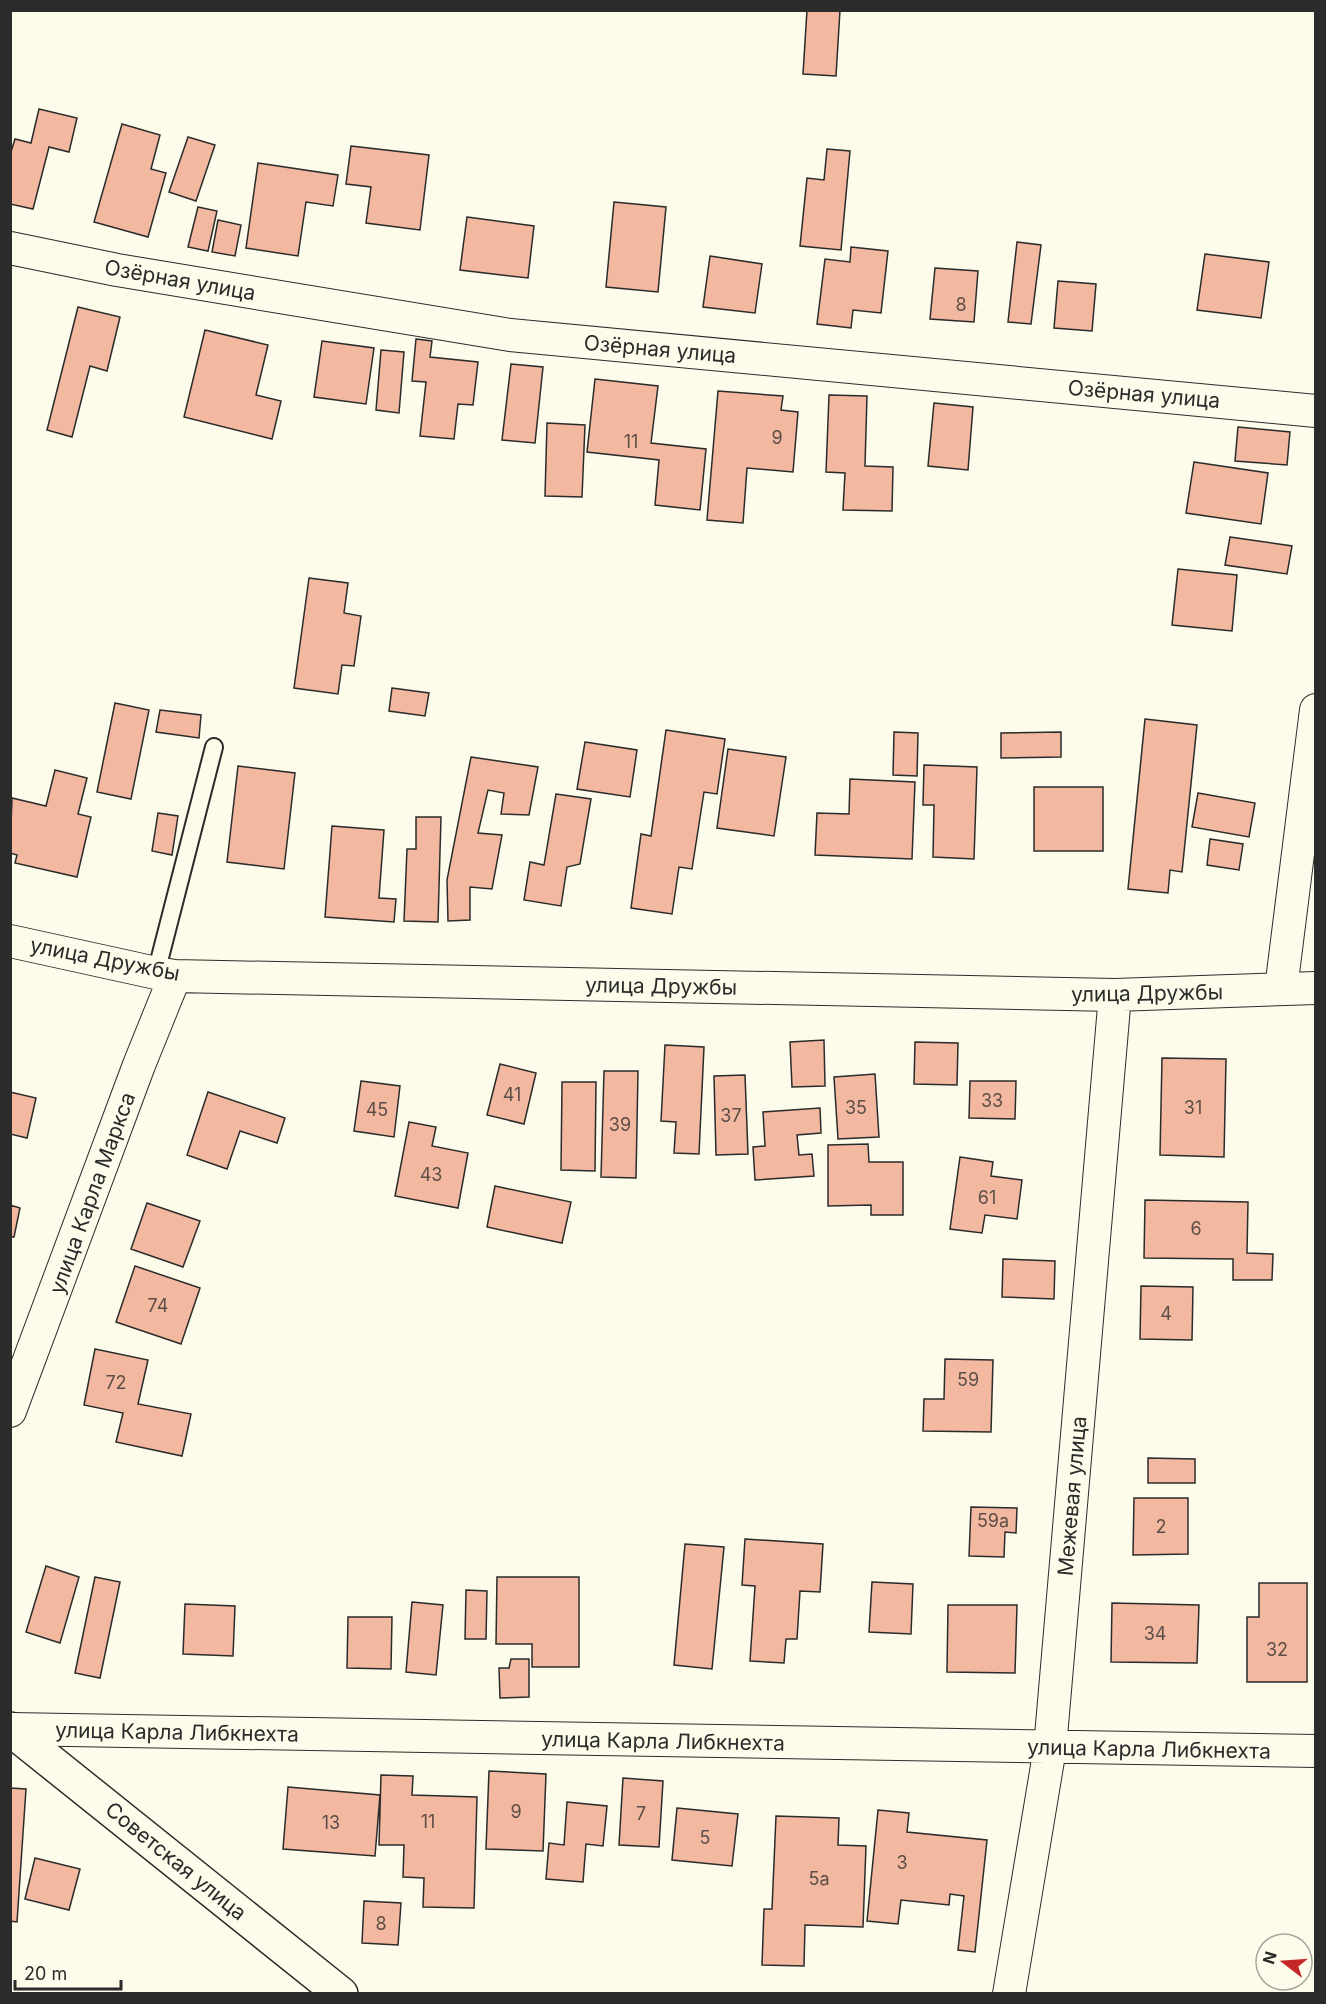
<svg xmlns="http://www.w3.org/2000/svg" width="1326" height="2004" font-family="Inter,sans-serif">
  <rect width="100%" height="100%" fill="#fdfbea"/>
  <!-- building -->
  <path fill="#f2b8a0" stroke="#2b2b2b" stroke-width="1.5" d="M807 10H840L836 76 803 74Z
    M39 109 77 118 69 152 49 147 33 209 10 204V155L15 139 31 143Z
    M122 124 160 135 151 169 166 173 148 237 94 222Z
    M188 137 215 145 196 201 169 192Z
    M351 146 429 155 420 230 366 223 371 187 346 184Z
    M827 149 850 151 841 250 800 246 807 178 824 180Z
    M258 163 338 175 333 206 306 202 298 256 246 248Z
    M614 202 666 207 658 292 606 287Z
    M198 207 217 211 208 251 188 247Z
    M467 217 534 226 528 278 460 270Z
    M218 220 241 225 235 256 212 252Z
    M1017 242 1041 245 1031 324 1008 322Z
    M851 247 888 251 881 313 853 310 851 328 817 324 825 259 850 262Z
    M1205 254 1269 262 1261 318 1197 310Z
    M710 256 762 264 755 313 703 307Z
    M935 268 978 271 974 322 930 319Z
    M1058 281 1096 284 1092 331 1054 328Z
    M78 307 120 317 107 371 90 366 72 437 47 430Z
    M205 330 268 345 256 395 281 401 272 439 184 417Z
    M416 339 432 341 430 357 478 362 473 405 458 404 454 439 420 436 426 382 412 381Z
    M322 341 374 348 366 404 314 397Z
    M381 350 404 352 399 413 376 410Z
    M511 364 543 367 535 443 502 440Z
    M595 379 658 386 651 443 706 449 700 510 655 505 659 460 587 452Z
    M718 391 783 396 781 410 798 412 793 472 747 468 743 523 707 520Z
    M829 395 867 396 865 466 893 467 892 511 843 510 845 473 826 472Z
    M934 403 973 407 968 470 928 466Z
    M547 423 585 425 582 497 545 496Z
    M1238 427 1290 432 1287 465 1235 461Z
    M1194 462 1268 473 1261 524 1186 513Z
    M1230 537 1292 546 1287 574 1225 565Z
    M1178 569 1237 575 1232 631 1172 625Z
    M309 578 348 583 344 613 361 616 354 666 342 665 338 694 294 688Z
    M392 688 429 693 425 716 389 711Z
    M115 703 149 710 131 799 97 792Z
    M160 710 201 715 199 738 156 732Z
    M1145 719 1197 725 1182 872 1170 870 1168 893 1128 889Z
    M666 730 725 739 717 794 704 792 692 869 679 867 672 914 631 908 641 834 651 836Z
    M894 732 918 733 917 776 893 775Z
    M1061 732V757L1001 758V733Z
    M585 742 637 750 630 797 577 789Z
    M728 749 786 757 774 836 717 828Z
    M471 757 538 767 529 815 501 814 504 793 488 790 478 833 502 835 492 889 470 887V920L448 921 447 880Z
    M924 765 977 767 974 859 933 857 934 805H923Z
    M238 766 295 773 284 869 227 862Z
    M55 770 87 778 78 814 91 817 77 877 15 863 17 855 10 853 12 798 46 806Z
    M850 779 915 782 912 859 815 855 817 813 849 814Z
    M1034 787H1103V851H1034Z
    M1198 793 1255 803 1249 837 1192 827Z
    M556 794 591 799 580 864 567 867 561 906 524 900 530 862 544 865Z
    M158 813 178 816 172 855 152 851Z
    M416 817H441L438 922 404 921 407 849H416Z
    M332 826 384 830 379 898 396 899 394 922 325 917Z
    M1210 839 1243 844 1239 870 1207 865Z
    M824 1040 825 1086 792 1087 790 1042Z
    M915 1042 958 1043 957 1085 914 1084Z
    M665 1045 704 1047 699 1154 674 1153 676 1122 661 1121Z
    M1162 1058 1226 1059 1224 1157 1160 1155Z
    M500 1064 536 1073 524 1124 487 1115Z
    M604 1071H638L636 1178 601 1177Z
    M875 1074 879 1137 838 1139 834 1077Z
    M745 1075 748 1154 716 1155 714 1076Z
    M361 1081 400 1086 394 1137 354 1131Z
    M970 1081H1016L1015 1119 969 1118Z
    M562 1082H596L595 1171 561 1170Z
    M10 1092 36 1098 27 1138 10 1134Z
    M208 1092 285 1118 277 1143 240 1131 227 1169 187 1155Z
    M820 1108 821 1133 797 1135 799 1155 812 1154 814 1176 755 1180 753 1147 765 1146 763 1112Z
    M409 1122 436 1127 432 1146 468 1153 458 1208 395 1196Z
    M868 1144 869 1162H903V1215H871V1205L828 1206V1145Z
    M960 1157 993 1162 991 1176 1022 1180 1017 1219 985 1215 982 1233 950 1229Z
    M495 1186 571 1202 562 1243 487 1227Z
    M1145 1200 1248 1202 1247 1253 1273 1254 1272 1280H1233V1259L1144 1258Z
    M147 1203 200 1221 183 1267 131 1249Z
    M10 1205 20 1208 14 1237H10Z
    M1003 1259 1055 1261 1054 1299 1002 1297Z
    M135 1266 200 1288 181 1344 116 1322Z
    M1141 1286 1193 1287 1192 1340 1140 1339Z
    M95 1349 148 1360 138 1404 191 1414 182 1456 116 1442 123 1413 84 1405Z
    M945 1359 993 1360 991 1432 923 1431 924 1399H944Z
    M1148 1458 1195 1459V1483H1148Z
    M1134 1498H1188V1554L1133 1555Z
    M971 1507 1017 1508 1016 1533 1005 1532 1004 1557 969 1556Z
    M745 1539 823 1544 820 1592 800 1591 797 1639H786L784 1663 750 1661 755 1586 742 1585Z
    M685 1544 724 1547 712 1669 674 1665Z
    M46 1566 79 1577 60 1643 26 1632Z
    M95 1577 120 1582 100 1678 75 1673Z
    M497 1577H579V1667H532V1644H496Z
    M872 1582 913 1584 911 1634 869 1632Z
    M1259 1583H1307V1682H1247V1617H1259Z
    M466 1590 487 1591 486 1639H465Z
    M412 1602 443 1605 436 1675 406 1672Z
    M1112 1603 1199 1605 1197 1663 1111 1662Z
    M185 1604 235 1606 233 1656 183 1654Z
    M948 1605H1017L1015 1673 947 1672Z
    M348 1617H392L391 1669 347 1668Z
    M511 1659H529V1697L500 1698 499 1668H509Z
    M489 1771 546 1774 543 1851 486 1849Z
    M381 1775 413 1776 412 1795 477 1797 474 1908 423 1907 424 1878 403 1877 404 1845H379Z
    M623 1778 663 1781 659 1847 619 1845Z
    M288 1787 380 1795 375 1856 283 1849Z
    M10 1788 26 1789 17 1922 10 1921Z
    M567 1802 607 1806 603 1846 586 1844 583 1882 546 1879 549 1843 564 1845Z
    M677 1808 738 1814 732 1866 672 1860Z
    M878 1810 909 1813 907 1832 987 1840 975 1952 958 1950 964 1896 950 1894 949 1905 901 1900 898 1924 867 1921Z
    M776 1816 839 1818 838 1845 866 1846 863 1927 805 1925 804 1966 762 1965 764 1909H772Z
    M35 1858 80 1869 69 1910 25 1899Z
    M364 1901 401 1903 398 1945 362 1943Z"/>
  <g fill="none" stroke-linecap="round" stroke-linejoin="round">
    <!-- service casing -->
    <g stroke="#2b2b2b" stroke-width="20">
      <path id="service" d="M156 973 214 747"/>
    </g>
    <!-- minor casing -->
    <g stroke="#2b2b2b" stroke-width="34">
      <path id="minor" d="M10 248 117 270 510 335 1316 411
        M10 941 156 973 175 976 1115 995 1316 988
        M1281 989 1316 710
        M10 1411 139 1065 175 976
        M11 1729 1316 1751
        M1009 1994 1050 1748 1115 995"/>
    </g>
    <!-- tertiary casing -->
    <g stroke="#2b2b2b" stroke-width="36">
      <path id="tertiary" d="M10 1729 341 1994"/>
    </g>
    <!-- service -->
    <use href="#service" stroke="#fdfbea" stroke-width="16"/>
    <!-- minor -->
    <use href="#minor" stroke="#fdfbea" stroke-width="32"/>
    <!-- tertiary -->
    <use href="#tertiary" stroke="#fdfbea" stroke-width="33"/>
  </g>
  <g text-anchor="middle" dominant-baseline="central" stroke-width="4.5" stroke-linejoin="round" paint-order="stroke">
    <!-- number labels -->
    <g font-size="18" fill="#5d4e48">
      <text x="961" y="304">8</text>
      <text x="777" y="437">9</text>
      <text x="631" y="441">11</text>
      <text x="512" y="1094">41</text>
      <text x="992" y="1100">33</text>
      <text x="856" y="1107">35</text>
      <text x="1193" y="1107">31</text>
      <text x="377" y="1109">45</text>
      <text x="731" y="1115">37</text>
      <text x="620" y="1124">39</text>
      <text x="431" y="1174">43</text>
      <text x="987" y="1197">61</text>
      <text x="1196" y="1228">6</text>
      <text x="158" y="1305">74</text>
      <text x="1166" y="1313">4</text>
      <text x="968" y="1379">59</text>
      <text x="116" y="1382">72</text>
      <text x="993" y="1520">59а</text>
      <text x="1161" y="1526">2</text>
      <text x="1155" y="1633">34</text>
      <text x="1277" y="1649">32</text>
      <text x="516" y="1811">9</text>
      <text x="641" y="1813">7</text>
      <text x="428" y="1821">11</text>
      <text x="331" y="1822">13</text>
      <text x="705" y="1837">5</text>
      <text x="902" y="1862">3</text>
      <text x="819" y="1878">5а</text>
      <text x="381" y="1923">8</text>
    </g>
    <!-- street labels -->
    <g font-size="21" fill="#2b2b2b" stroke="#fdfbea">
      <text transform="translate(180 280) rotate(10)">Озёрная улица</text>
      <text transform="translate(660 349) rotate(5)">Озёрная улица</text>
      <text transform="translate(1144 394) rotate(5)">Озёрная улица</text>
      <text transform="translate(105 959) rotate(11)">улица Дружбы</text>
      <text transform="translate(661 986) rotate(1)">улица Дружбы</text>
      <text transform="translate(1147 993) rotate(-1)">улица Дружбы</text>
      <text transform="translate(92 1193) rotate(-70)">улица Карла Маркса</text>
      <text transform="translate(1072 1496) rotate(-85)">Межевая улица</text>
      <text transform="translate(177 1732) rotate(1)">улица Карла Либкнехта</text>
      <text transform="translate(663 1741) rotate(1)">улица Карла Либкнехта</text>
      <text transform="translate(1149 1749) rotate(1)">улица Карла Либкнехта</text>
      <text transform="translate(176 1861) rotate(39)">Советская улица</text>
    </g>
  </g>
  <!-- border -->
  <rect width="1326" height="2004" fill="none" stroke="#2b2b2b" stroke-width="24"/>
  <!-- north arrow -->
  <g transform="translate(1284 1962) rotate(287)"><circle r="28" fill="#fdfbea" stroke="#a9a89e" stroke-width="1.5"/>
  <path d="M0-4.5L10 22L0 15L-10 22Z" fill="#c62828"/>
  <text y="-9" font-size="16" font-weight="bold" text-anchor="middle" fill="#2b2b2b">N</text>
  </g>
  <!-- scale -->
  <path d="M15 1980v9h106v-9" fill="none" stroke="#2b2b2b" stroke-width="3"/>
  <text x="24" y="1980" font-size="18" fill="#2b2b2b" stroke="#fdfbea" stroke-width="4.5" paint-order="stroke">20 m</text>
</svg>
